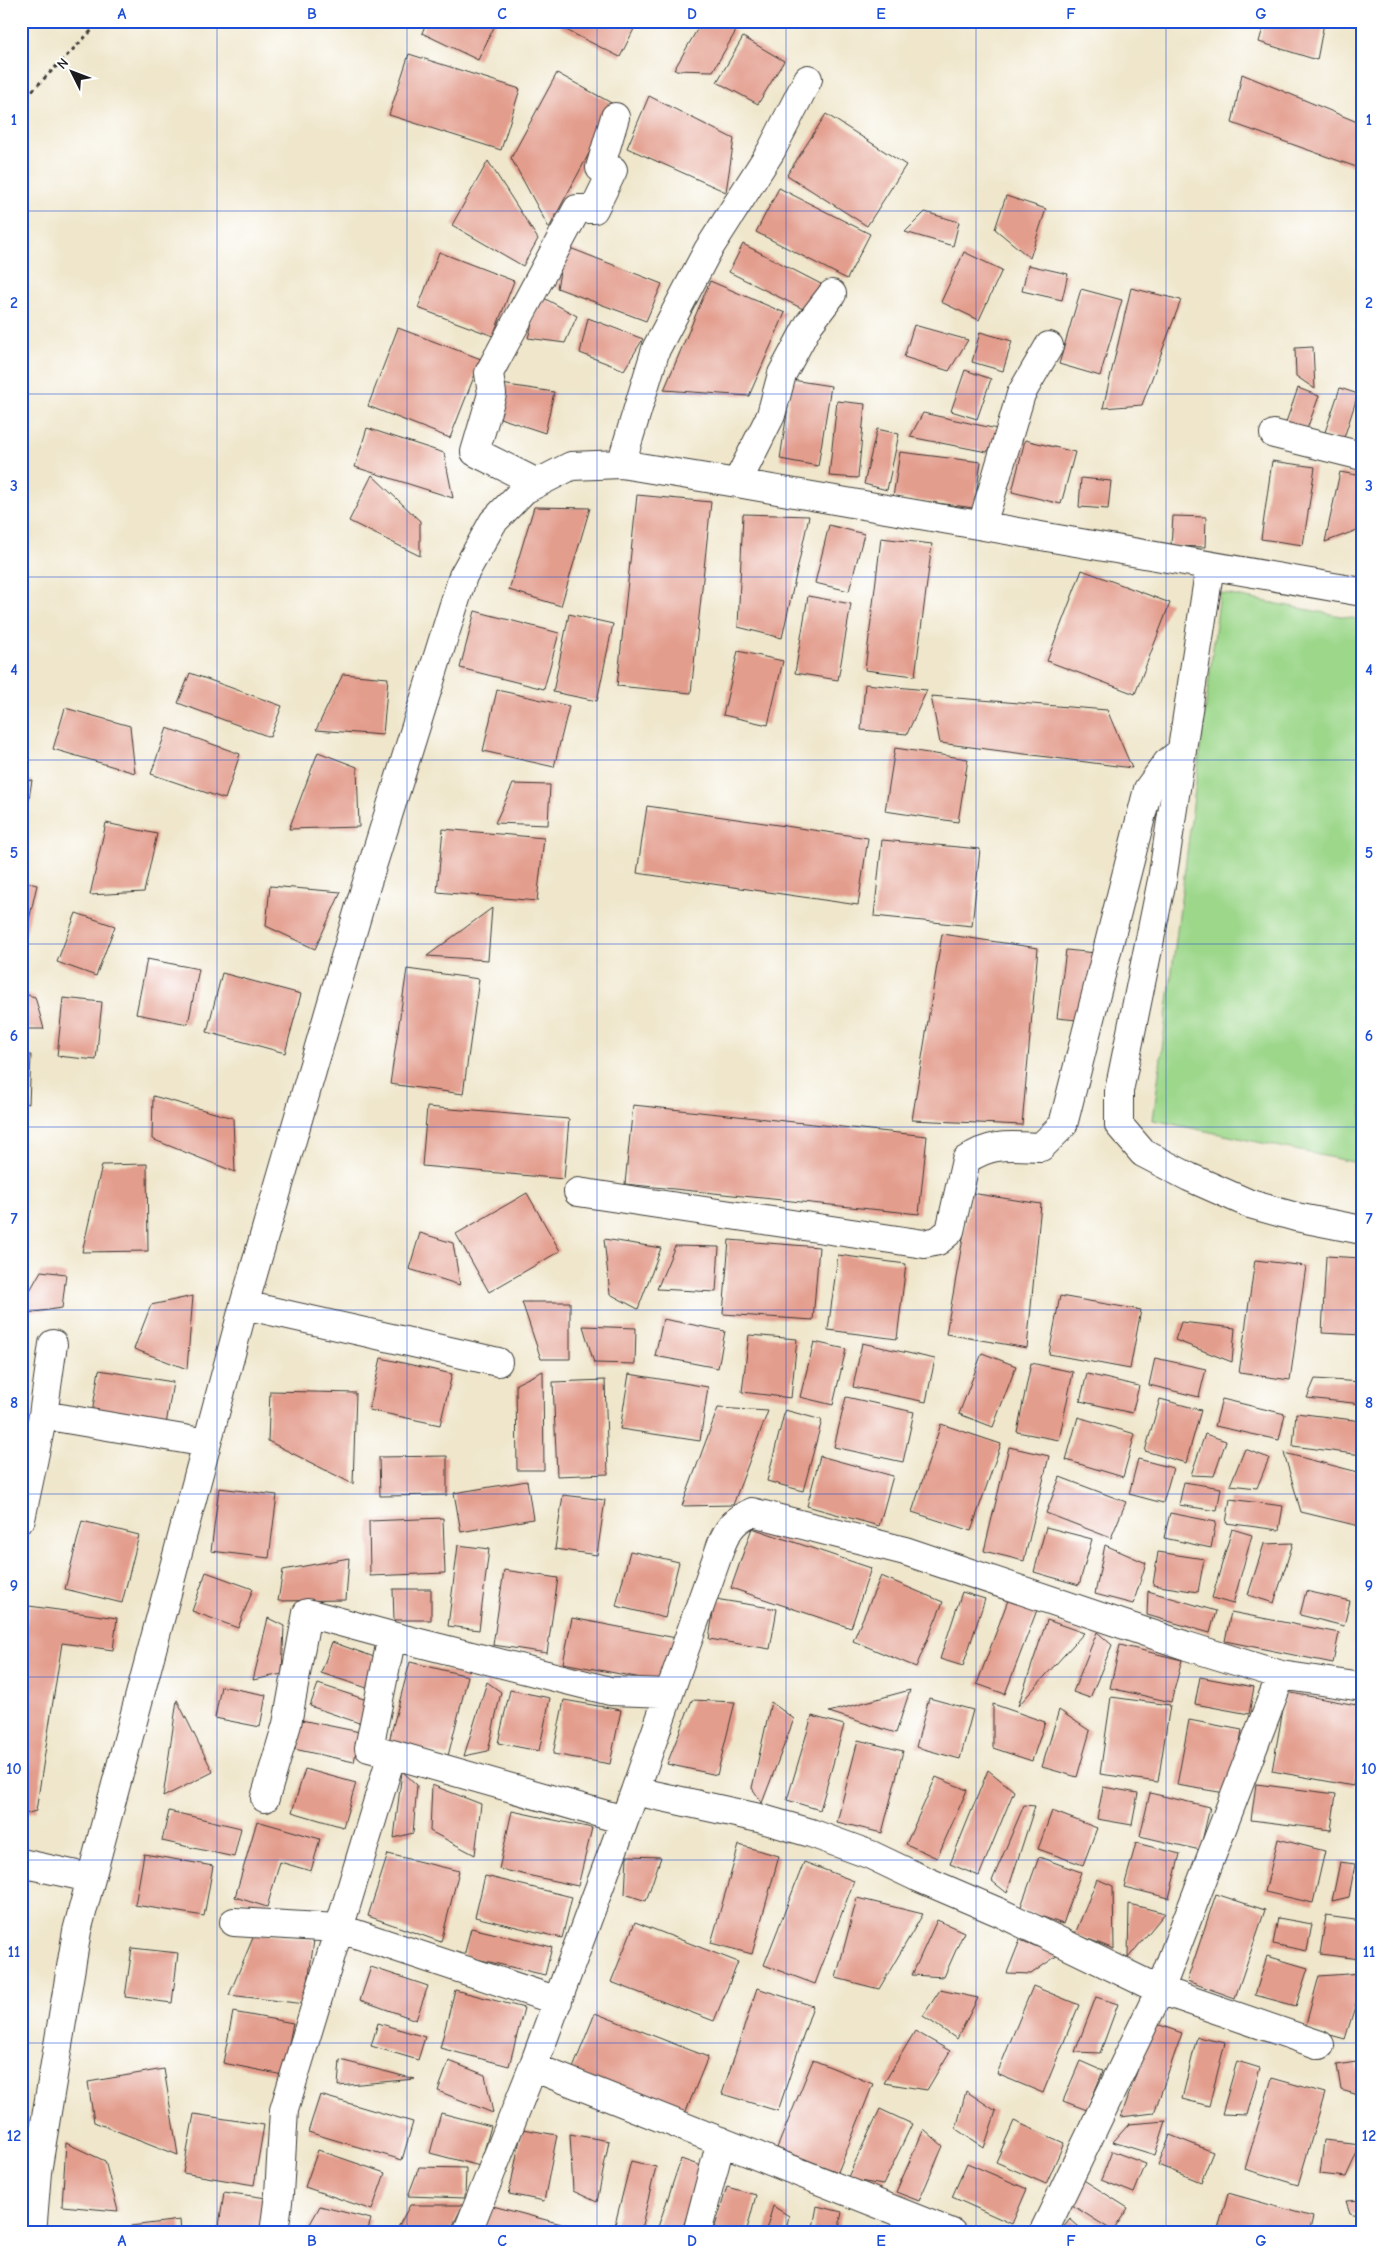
<svg xmlns="http://www.w3.org/2000/svg" width="1383" height="2254" font-family="'Comic Neue',sans-serif">
  <rect width="100%" height="100%" fill="#fff"/>
  <filter id="ink" filterUnits="userSpaceOnUse"><feTurbulence type="fractalNoise" baseFrequency=".02" numOctaves="2"/><feDisplacementMap in="SourceGraphic" scale="10" xChannelSelector="R" yChannelSelector="G"/><feConvolveMatrix kernelMatrix="1 2 1 2 8 2 1 2 1" color-interpolation-filters="sRGB"/></filter>
  <filter id="wash" filterUnits="userSpaceOnUse"><feTurbulence type="fractalNoise" baseFrequency=".0096" numOctaves="4" result="noise"/><feDisplacementMap in="SourceGraphic" scale="20" xChannelSelector="R" yChannelSelector="G"/><feGaussianBlur stdDeviation="1.12" result="paint"/><feColorMatrix in="noise" values="0 0 0 0 0 0 0 0 0 0 0 0 0 0 0 0 0 1.4 0 .05"/><feComposite in="paint" operator="in"/></filter>
  <g filter="url(#wash)">
    <rect width="100%" height="100%" fill="#efe6cb"/>
    <!-- green -->
    <path fill="#9cd78a" stroke="#5c7a53" d="M1220 593 1362 620V1164L1153 1120Z"/>
    <g id="blocks">
      <!-- building -->
      <path fill="#e39d8d" d="M427 21H497L478 60 422 33Z
        M563 21H638L620 57 560 27Z
        M702 21H718L736 31 713 71 674 70Z
        M1265 21 1324 23 1317 60 1259 42Z
        M743 37 784 61 758 104 717 82Z
        M409 54 520 89 501 150 389 115Z
        M557 73 615 105 549 228 511 158Z
        M1242 74 1362 124V169L1232 123Z
        M649 96 734 139 726 192 627 148Z
        M826 114 906 165 867 226 787 175Z
        M488 161 538 239 523 266 452 225Z
        M779 188 870 234 847 279 756 232Z
        M1006 196 1046 209 1030 258 995 229Z
        M925 212 959 222 953 246 905 232Z
        M743 244 821 284 807 311 729 272Z
        M565 246 662 284 646 321 557 288Z
        M439 252 514 281 493 336 418 308Z
        M964 252 1002 270 979 320 941 302Z
        M1028 265 1068 274 1062 300 1022 291Z
        M710 281 785 313 749 396 664 390Z
        M1131 288 1181 300 1142 405 1103 408Z
        M1081 289 1122 300 1100 376 1059 364Z
        M540 296 577 316 565 343 528 338Z
        M588 318 643 339 624 370 580 353Z
        M914 325 968 340 949 371 904 357Z
        M398 328 481 359 450 438 368 406Z
        M980 332 1012 341 1003 371 972 362Z
        M1313 347 1315 389 1296 376 1295 348Z
        M965 370 991 379 977 419 951 411Z
        M792 380 831 386 818 466 780 459Z
        M501 384 554 392 545 433 497 417Z
        M1298 388 1319 396 1307 429 1286 422Z
        M1340 388 1358 394 1343 441 1324 435Z
        M837 401 865 404 858 478 829 476Z
        M923 413 1002 430 987 452 910 437Z
        M367 428 444 453 453 498 355 467Z
        M877 429 899 434 887 490 864 484Z
        M1025 440 1075 452 1061 504 1012 492Z
        M900 452 981 462 974 508 893 497Z
        M1272 461 1315 467 1303 545 1261 539Z
        M1340 472 1362 476 1360 529 1325 542Z
        M372 475 420 521V556L349 521Z
        M1081 478 1111 481 1108 509 1079 507Z
        M637 495 711 502 691 693 617 686Z
        M534 507 590 508 561 606 509 590Z
        M743 514 809 516 782 638 738 627Z
        M1173 516 1206 517 1205 547 1171 546Z
        M829 525 864 534 849 591 815 583Z
        M881 538 932 544 915 676 865 670Z
        M1082 570 1170 603 1135 694 1047 661Z
        M808 596 851 604 838 680 795 673Z
        M475 611 559 633 544 689 460 668Z
        M569 614 613 624 597 701 553 692Z
        M738 651 783 661 768 725 723 715Z
        M190 673 282 706 270 737 178 703Z
        M343 674 388 678 383 735 316 730Z
        M865 684 927 690 907 734 861 730Z
        M497 690 569 706 554 767 483 751Z
        M931 696 1107 710 1132 768 940 743Z
        M65 708 130 726 135 773 53 749Z
        M167 728 240 754 225 799 151 774Z
        M895 748 968 759 958 822 885 811Z
        M318 752 357 767 359 827 289 829Z
        M32 780 22 842H21V782Z
        M513 784 550 785 548 825 495 823Z
        M647 806 868 838 858 905 637 873Z
        M106 823 157 834 144 892 90 895Z
        M443 829 544 838 537 901 437 892Z
        M882 840 980 849 972 926 874 916Z
        M21 881 37 885 23 946H21Z
        M270 886 341 892 315 949 266 926Z
        M492 908 488 960 427 956Z
        M76 913 115 926 96 976 57 962Z
        M942 934 1038 948 1022 1125 912 1120Z
        M1066 950 1096 953 1087 1021 1057 1018Z
        M147 959 199 969 188 1024 136 1014Z
        M407 969 479 979 463 1094 390 1084Z
        M222 973 301 994 285 1053 207 1032Z
        M21 993 35 997 44 1029H21Z
        M63 998 102 1002 96 1060 57 1056Z
        M21 1055H31L29 1104 21 1102Z
        M153 1096 233 1118 235 1172 152 1139Z
        M633 1105 927 1136 919 1214 625 1184Z
        M427 1107 569 1119 564 1179 422 1166Z
        M147 1164 148 1251 82 1252 102 1165Z
        M527 1193 560 1251 489 1292 456 1234Z
        M971 1193 1041 1204 1027 1348 946 1334Z
        M420 1233 453 1243 460 1285 409 1269Z
        M604 1239 661 1248 638 1309 610 1294Z
        M729 1240 819 1247 813 1320 723 1314Z
        M675 1246 719 1247 716 1292 657 1289Z
        M838 1255 906 1264 897 1339 828 1330Z
        M1326 1256 1362 1258V1335L1322 1333Z
        M1255 1260 1306 1266 1290 1380 1239 1373Z
        M41 1271 66 1274 62 1308 21 1314V1306Z
        M193 1296 187 1369 134 1349 151 1305Z
        M1060 1296 1141 1310 1130 1369 1049 1354Z
        M522 1302H570V1359H541Z
        M663 1319 725 1331 718 1368 655 1356Z
        M1181 1322 1235 1328 1232 1362 1175 1340Z
        M583 1326 636 1328 635 1364 594 1363Z
        M749 1335 797 1339 791 1398 742 1392Z
        M814 1342 846 1349 833 1405 800 1397Z
        M862 1343 935 1359 926 1402 853 1387Z
        M982 1353 1016 1366 993 1427 959 1414Z
        M381 1358 452 1374 440 1425 369 1410Z
        M1155 1358 1206 1369 1199 1397 1149 1385Z
        M1031 1363 1073 1372 1059 1440 1017 1432Z
        M99 1370 173 1382 166 1425 92 1413Z
        M543 1371 544 1470H517L516 1384Z
        M629 1374 708 1387 700 1441 620 1429Z
        M1087 1374 1139 1386 1132 1413 1080 1401Z
        M1315 1379 1362 1382V1404L1307 1398Z
        M605 1380 608 1474 557 1476 553 1382Z
        M270 1391 356 1393 353 1484 268 1441Z
        M846 1397 914 1412 903 1462 834 1447Z
        M1160 1399 1201 1410 1186 1463 1145 1451Z
        M1222 1399 1285 1414 1279 1440 1215 1426Z
        M718 1408 768 1411 733 1505 682 1506Z
        M785 1410 822 1420 803 1491 767 1481Z
        M1296 1413 1362 1421V1455L1293 1446Z
        M1078 1417 1135 1434 1123 1477 1066 1460Z
        M941 1424 1001 1444 971 1531 912 1512Z
        M1205 1434 1226 1441 1214 1476 1191 1475Z
        M1009 1447 1049 1456 1024 1561 984 1551Z
        M1245 1449 1269 1458 1257 1488 1230 1485Z
        M1284 1453 1362 1473V1514L1359 1526 1301 1512Z
        M447 1456V1495L380 1496 379 1457Z
        M820 1456 893 1476 879 1526 807 1506Z
        M1138 1459 1173 1468 1163 1503 1129 1494Z
        M1060 1477 1126 1502 1111 1538 1046 1513Z
        M527 1481 533 1519 461 1532 454 1493Z
        M1184 1482 1221 1488 1217 1511 1179 1505Z
        M219 1488 277 1495 269 1558 211 1551Z
        M563 1495 605 1500 597 1555 555 1549Z
        M1230 1499 1283 1506 1279 1530 1226 1523Z
        M1170 1513 1216 1522 1211 1548 1164 1538Z
        M443 1518 445 1573 370 1576 369 1521Z
        M82 1521 139 1535 122 1603 65 1589Z
        M1046 1527 1092 1539 1079 1585 1034 1572Z
        M752 1528 871 1568 851 1628 731 1588Z
        M1232 1529 1252 1535 1233 1604 1212 1598Z
        M1293 1543 1274 1603 1248 1595 1264 1544Z
        M458 1545 489 1549 479 1630 448 1626Z
        M1105 1545 1146 1563 1133 1604 1095 1594Z
        M630 1551 679 1562 665 1618 616 1606Z
        M1158 1552 1204 1559 1198 1592 1153 1585Z
        M349 1558 346 1600 278 1601 283 1570Z
        M504 1570 558 1578 547 1653 493 1645Z
        M206 1572 253 1589 238 1628 192 1611Z
        M881 1576 943 1602 916 1667 853 1641Z
        M393 1589H431V1620H394Z
        M1148 1591 1216 1611 1210 1633 1147 1615Z
        M1306 1591 1350 1601 1344 1626 1300 1615Z
        M962 1592 985 1599 963 1666 940 1659Z
        M715 1599 777 1609 770 1649 709 1639Z
        M1008 1600 1037 1610 1005 1694 977 1684Z
        M29 1606 117 1618 113 1650 62 1643 36 1811 21 1815V1659Z
        M1231 1612 1339 1633 1333 1663 1225 1641Z
        M268 1618 284 1626 282 1674 253 1680Z
        M572 1618 676 1638 667 1683 563 1663Z
        M1047 1620 1084 1633 1018 1706Z
        M1097 1632 1112 1645 1090 1698 1073 1692Z
        M332 1642 377 1658 367 1688 321 1673Z
        M1120 1645 1182 1660 1171 1702 1110 1688Z
        M410 1662 468 1676 448 1756 389 1741Z
        M1200 1677 1254 1687 1249 1714 1195 1704Z
        M487 1682 501 1692 488 1751 464 1756Z
        M318 1684 370 1701 362 1724 310 1706Z
        M221 1686 266 1695 260 1727 215 1718Z
        M510 1690 550 1698 539 1751 498 1743Z
        M910 1690 896 1733 829 1712Z
        M1286 1692 1362 1706V1738L1353 1786 1272 1771Z
        M1111 1697 1170 1705 1158 1782 1100 1774Z
        M929 1698 973 1710 960 1759 916 1747Z
        M177 1700 213 1772 163 1797Z
        M564 1700 621 1710 610 1764 553 1754Z
        M692 1700 735 1702 717 1775 667 1764Z
        M771 1702 794 1719 762 1803 752 1788Z
        M993 1704 1045 1722 1032 1761 993 1748Z
        M1059 1710 1090 1731 1077 1777 1042 1767Z
        M812 1716 844 1725 820 1810 787 1800Z
        M301 1720 360 1732 354 1762 294 1749Z
        M1189 1720 1242 1730 1231 1794 1177 1785Z
        M858 1740 903 1751 882 1833 837 1822Z
        M305 1769 356 1783 343 1827 292 1812Z
        M988 1770 1014 1791 979 1876 950 1864Z
        M402 1771 417 1785 413 1833 394 1838Z
        M936 1777 967 1790 937 1858 906 1844Z
        M1256 1784 1336 1794 1331 1830 1251 1820Z
        M432 1785 481 1804 475 1855 430 1831Z
        M1103 1787 1138 1793 1132 1825 1097 1819Z
        M1150 1793 1210 1807 1200 1850 1140 1836Z
        M1024 1805 1035 1806 1007 1893 992 1881Z
        M169 1811 241 1828 234 1857 162 1841Z
        M512 1811 592 1828 578 1886 499 1869Z
        M1052 1811 1097 1828 1083 1865 1038 1849Z
        M257 1821 320 1839 311 1871 280 1862 267 1907 235 1897Z
        M1278 1839 1325 1851 1313 1903 1265 1892Z
        M1136 1843 1180 1854 1169 1898 1124 1887Z
        M739 1845 779 1856 752 1954 711 1943Z
        M144 1854 213 1866 204 1916 135 1905Z
        M388 1854 459 1871 441 1942 368 1916Z
        M627 1856 661 1857 646 1901 625 1894Z
        M1039 1857 1081 1872 1063 1924 1020 1909Z
        M804 1862 854 1881 815 1984 764 1965Z
        M1340 1862 1355 1864 1349 1897 1332 1901Z
        M485 1876 572 1897 562 1938 475 1917Z
        M1097 1879 1113 1886 1114 1949 1075 1934Z
        M1216 1894 1265 1910 1235 1998 1187 1981Z
        M857 1898 923 1914 879 1989 836 1978Z
        M1129 1904 1165 1913 1128 1958Z
        M1326 1916 1362 1921 1360 1959 1320 1954Z
        M1278 1918 1312 1924 1307 1951 1273 1944Z
        M937 1920 964 1932 944 1977 912 1975Z
        M635 1922 738 1962 714 2021 611 1982Z
        M471 1928 552 1947 545 1975 464 1956Z
        M255 1933 314 1940 305 2004 229 1995Z
        M1020 1940 1058 1955 1031 1974 1007 1973Z
        M132 1948 178 1953 172 2003 125 1997Z
        M1267 1956 1308 1968 1296 2006 1255 1995Z
        M371 1967 428 1986 416 2020 360 2000Z
        M1362 1973V1984L1345 2039 1305 2028 1319 1976Z
        M1033 1986 1079 2005 1043 2093 997 2074Z
        M757 1988 813 2006 778 2111 722 2094Z
        M455 1990 524 2008 509 2066 440 2048Z
        M940 1990 978 1998 957 2039 923 2016Z
        M1096 1997 1118 2004 1100 2053 1075 2052Z
        M233 2012 293 2023 283 2075 223 2063Z
        M595 2013 708 2057 684 2116 572 2071Z
        M378 2023 425 2037 418 2060 371 2046Z
        M1154 2023 1182 2033 1154 2113 1121 2117Z
        M915 2031 950 2051 927 2090 884 2083Z
        M1197 2037 1225 2043 1209 2106 1182 2099Z
        M340 2060 415 2079 338 2086Z
        M813 2060 873 2084 838 2172 777 2148Z
        M449 2061 485 2075 493 2113 438 2091Z
        M1080 2061 1103 2071 1087 2110 1063 2101Z
        M1237 2061 1260 2068 1247 2115 1222 2114Z
        M1356 2062 1362 2095V2096L1341 2090 1337 2065Z
        M164 2069 178 2155 94 2122 88 2082Z
        M1272 2078 1325 2093 1298 2185 1245 2169Z
        M966 2091 996 2111 984 2148 956 2129Z
        M320 2095 413 2122 402 2160 308 2132Z
        M880 2109 912 2124 883 2185 847 2179Z
        M441 2113 491 2126 480 2166 430 2153Z
        M194 2114 264 2125 254 2185 183 2173Z
        M1014 2121 1064 2143 1046 2184 996 2162Z
        M1166 2121 1155 2155 1113 2142 1129 2124Z
        M522 2129 557 2135 544 2201 509 2194Z
        M924 2129 943 2146 919 2201 896 2192Z
        M570 2134 609 2141 597 2202 573 2191Z
        M1170 2135 1213 2152 1201 2182 1158 2165Z
        M1324 2140 1361 2144 1346 2177 1320 2174Z
        M66 2143 105 2161 118 2211 62 2206Z
        M318 2150 385 2173 372 2210 305 2187Z
        M1112 2151 1146 2164 1134 2193 1101 2180Z
        M681 2159 704 2167 681 2233H656Z
        M631 2161 656 2167 640 2233 614 2228Z
        M967 2163 1027 2189 1012 2224 952 2197Z
        M419 2167 466 2168 465 2198 408 2196Z
        M1082 2179 1128 2208 1113 2231 1067 2202Z
        M727 2187 756 2195 746 2233H713Z
        M224 2192 267 2198 262 2233H218Z
        M1228 2193 1313 2217 1309 2233H1217Z
        M1362 2200V2216L1350 2213 1346 2201Z
        M410 2205H463L449 2233H395Z
        M489 2205 592 2232V2233H481Z
        M320 2206 371 2219 367 2233H305Z
        M773 2206 789 2216 785 2233H765Z
        M817 2206 842 2212 838 2233H812Z
        M1070 2219 1086 2233H1059Z
        M180 2220 181 2233H131V2226Z
        M878 2227 904 2232V2233H877Z"/>
    </g>
  </g>
  <g filter="url(#ink)">
    <use href="#blocks" fill-opacity="0" stroke="#3c3a36" stroke-width="1"/>
    <g fill="none" stroke-linecap="round" stroke-linejoin="round">
      <!-- minor casing -->
      <g stroke="#3c3a36" stroke-width="30">
        <path id="minor" d="M1274 434 1362 456
          M621 464 656 349 708 250 771 151 808 79
          M537 483 475 452 492 394 489 373 577 209H594L613 170 600 168 615 117
          M737 483 771 415 782 374 809 324 832 294
          M982 525 1021 394 1049 346
          M1210 566 1162 880 1119 1091V1125L1143 1153 1189 1177 1250 1204 1296 1217 1362 1230
          M578 1192 924 1244 938 1241 950 1231 966 1160C992 1142 1010 1146 1041 1147L1063 1125 1148 789 1167 763 1182 751
          M244 1305 498 1362
          M43 1415 207 1443
          M21 1519 43 1415 53 1344
          M392 1754 369 1748 392 1636 610 1691 669 1693
          M635 1791 722 1543C729 1527 736 1519 752 1512L905 1551 1187 1646 1281 1675 1362 1687
          M265 1798 287 1724 307 1613 392 1636
          M21 1863 90 1878
          M234 1922 338 1928 558 2001
          M533 2067 952 2233
          M32 2233 37 2172 77 1931 207 1443 244 1305 364 892 463 576 493 522 524 490 571 466 621 464 737 483 1362 592
          M274 2233 279 2194 284 2110 392 1754 624 1820
          M467 2233 533 2067 635 1791 759 1818 811 1833 871 1855 917 1877 1001 1913 1160 1990 1320 2045
          M697 2233 721 2141
          M1043 2233 1160 1990 1281 1675"/>
      </g>
      <!-- path -->
      <path stroke="#3c3a36" stroke-width="3" stroke-dasharray="4 4" stroke-linecap="butt" d="M21 102 101 21"/>
      <!-- minor -->
      <use href="#minor" stroke="#fff" stroke-width="28"/>
    </g>
  </g>
  <!-- grid -->
  <path fill="none" stroke="#1d4ed8" stroke-width="1" stroke-opacity="0.55" d="M217 21V2233M407 21V2233M597 21V2233M786 21V2233M976 21V2233M1166 21V2233M21 211H1362M21 394H1362M21 577H1362M21 760H1362M21 944H1362M21 1127H1362M21 1310H1362M21 1494H1362M21 1677H1362M21 1860H1362M21 2043H1362"/>
  <!-- margin -->
  <rect width="1383" height="2254" fill="none" stroke="#fff" stroke-width="55"/>
  <!-- north arrow -->
  <g transform="translate(72 72) rotate(312)" stroke="#ffffff" stroke-width="4" paint-order="stroke">
  <path d="M0-4L9 19L0 12L-9 19Z" fill="#1c1c1c"/>
  <text y="-8" font-size="14" font-weight="bold" text-anchor="middle" fill="#1c1c1c">N</text>
  </g>
  <rect x="28" y="28" width="1328" height="2198" fill="none" stroke="#1d4ed8" stroke-width="2"/>
  <g font-size="16" text-anchor="middle" font-weight="bold" fill="#1d4ed8">
    <text x="122" y="19">A</text>
    <text x="312" y="19">B</text>
    <text x="502" y="19">C</text>
    <text x="692" y="19">D</text>
    <text x="881" y="19">E</text>
    <text x="1071" y="19">F</text>
    <text x="1261" y="19">G</text>
    <text x="14" y="125">1</text>
    <text x="1369" y="125">1</text>
    <text x="14" y="308">2</text>
    <text x="1369" y="308">2</text>
    <text x="14" y="491">3</text>
    <text x="1369" y="491">3</text>
    <text x="14" y="675">4</text>
    <text x="1369" y="675">4</text>
    <text x="14" y="858">5</text>
    <text x="1369" y="858">5</text>
    <text x="14" y="1041">6</text>
    <text x="1369" y="1041">6</text>
    <text x="14" y="1224">7</text>
    <text x="1369" y="1224">7</text>
    <text x="14" y="1408">8</text>
    <text x="1369" y="1408">8</text>
    <text x="14" y="1591">9</text>
    <text x="1369" y="1591">9</text>
    <text x="14" y="1774">10</text>
    <text x="1369" y="1774">10</text>
    <text x="14" y="1957">11</text>
    <text x="1369" y="1957">11</text>
    <text x="14" y="2141">12</text>
    <text x="1369" y="2141">12</text>
    <text x="122" y="2246">A</text>
    <text x="312" y="2246">B</text>
    <text x="502" y="2246">C</text>
    <text x="692" y="2246">D</text>
    <text x="881" y="2246">E</text>
    <text x="1071" y="2246">F</text>
    <text x="1261" y="2246">G</text>
  </g>
</svg>
